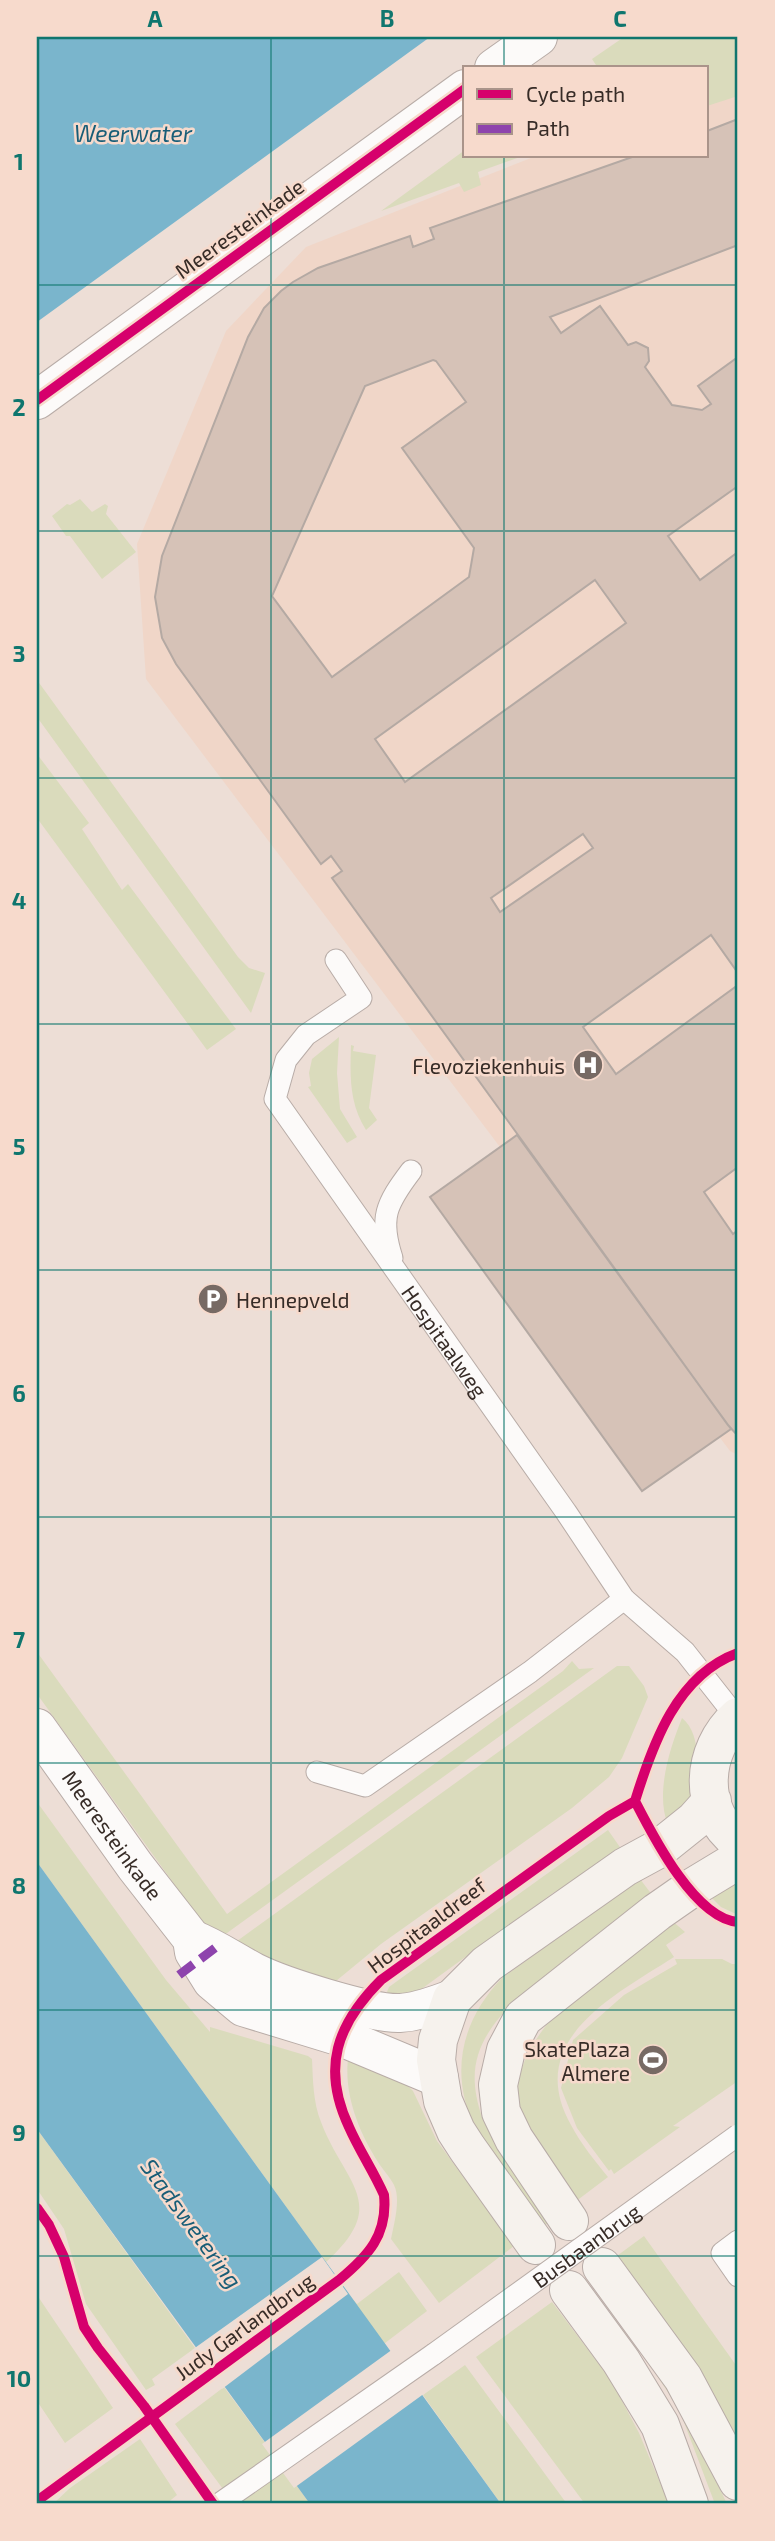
<svg xmlns="http://www.w3.org/2000/svg" width="775" height="2541" font-family="'Exo 2',sans-serif">
  <rect width="100%" height="100%" fill="#edded6"/>
  <!-- built -->
  <path fill="#f0d6c8" d="M738 76V1455L730 1451 146 679 137 544 226 331 306 247 536 156H707V89Z"/>
  <!-- green -->
  <path fill="#dadbbc" d="M624 37H738V96L707 106V68H598L592 59Z
    M465 150V156H523L478 172 481 185 464 192 459 183 381 211Z
    M80 499 92 512 105 504 108 506 106 514 136 552 102 579 70 536H66L52 516 67 504 70 505Z
    M37 680 238 957 249 968 265 973 251 1013 37 717Z
    M37 754 89 823 82 829 122 890 128 884 236 1029 207 1050 37 818Z
    M339 1037 337 1073 340 1109 357 1137 347 1143 308 1087 311 1086 309 1073 312 1059Z
    M351 1045 354 1046 353 1051 376 1055 369 1108 377 1120 366 1130C349 1103 350 1076 351 1045Z
    M37 1652 227 1914 563 1671 572 1661 579 1669 594 1668 227 1933 220 1935 205 1925 190 1906 37 1694Z
    M617 1666H629L644 1686 648 1697 622 1758 609 1777 572 1808 381 1944 336 1981 317 1978 233 1944Z
    M682 1718C706 1737 698 1792 681 1813 677 1818 672 1821 668 1825 655 1793 670 1748 682 1718Z
    M37 1802 166 1980 210 2032V2027L308 2056 312 2059C313 2080 313 2102 321 2122 345 2185 391 2203 326 2262L37 1862Z
    M608 1830 624 1853 553 1893 416 1993 390 1995 387 1992 389 1987 400 1979Z
    M640 1879 656 1900 506 2010C475 2044 467 2073 482 2117L554 2219 544 2226 476 2130C449 2075 460 2022 502 1978Z
    M738 1880V1915L721 1907 708 1894Z
    M670 1919 685 1932 666 1945 674 1957C615 1995 523 2040 571 2125 581 2144 595 2161 608 2177L571 2205C559 2181 546 2158 533 2135 529 2126 520 2116 519 2106 505 2031 619 1958 670 1919Z
    M675 1959H722L732 1964H738V2081L673 2126 680 2127 614 2174 611 2169 609 2171 577 2128 561 2088 573 2040 624 1995 677 1964Z
    M349 2053 396 2074 413 2091 437 2141 514 2246 439 2303 391 2239C394 2224 401 2199 394 2185 390 2177 383 2170 378 2162 358 2131 342 2090 349 2053Z
    M37 2129 195 2348 152 2379 155 2385 146 2390 86 2304 64 2229 37 2189Z
    M644 2236 738 2368V2457L610 2261Z
    M399 2272 427 2311 372 2353 348 2294 357 2304Z
    M37 2295 113 2408 65 2443 37 2401Z
    M602 2299 664 2369 727 2504H715L679 2409 644 2356Z
    M552 2302 611 2380 639 2433 669 2504H585L476 2357Z
    M465 2365 567 2504H501L423 2395Z
    M224 2387 310 2504H234L175 2424Z
    M140 2439 177 2495 166 2504H53L70 2488Z"/>
  <!-- water -->
  <path fill="#7ab5cc" d="M37 37H430L37 322Z
    M37 1862 501 2504H310L37 2129Z"/>
  <!-- pier -->
  <path fill="#edded6" d="M322 2257 348 2294 222 2389 192 2350Z
    M393 2349 425 2393 294 2488 262 2444Z"/>
  <!-- building -->
  <path fill="#d6c2b7" stroke="#b4a9a3" stroke-width="2" fill-rule="evenodd" d="M738 119V245L550 317 561 333 600 306 628 345 636 342 648 348 649 361 645 367 672 405 702 410 711 404 698 386 738 357V486L668 536 700 580 738 552V973L711 935 583 1027 616 1074 738 985V1167L704 1192 733 1234 738 1230V1436L728 1425 332 878 342 871 331 856 321 864 176 664 162 638 155 597 162 556 248 337 264 308 281 291 293 282 318 268 410 236 413 247 434 239 430 228 635 156H707V131ZM433 360 436 361 466 402 402 448 474 548 469 577 332 677 272 596 365 386ZM595 580 626 623 405 782 375 739ZM583 834 593 848 500 912 491 898Z
    M517 1135 731 1429 642 1491 430 1197Z"/>
  <g fill="none" stroke-linecap="round" stroke-linejoin="round">
    <!-- service casing -->
    <g stroke="#b8aca7" stroke-width="23">
      <g id="service">
        <path id="s1" d="M336 960 361 998 306 1035 286 1060 275 1099 566 1512 624 1599 685 1652 737 1718"/>
        <path d="M392 1258C379 1218 386 1204 411 1171"/>
        <path d="M317 1772 365 1786 530 1672 624 1599"/>
        <path d="M738 2241 722 2253 738 2276"/>
        <path d="M219 2504 434 2354"/>
      </g>
    </g>
    <!-- minor casing -->
    <g stroke="#b8aca7" stroke-width="40">
      <g id="minor">
        <path d="M494 68 538 37"/>
        <path d="M37 400 465 89"/>
        <path id="s2" d="M37 1728 135 1866 192 1939 194 1952 212 1981 243 2007 341 2037 439 2078"/>
        <path d="M192 1939C215 1948 233 1961 254 1972 282 1986 370 2014 400 2013 419 2012 435 2005 452 1999"/>
      </g>
    </g>
    <!-- secondary casing -->
    <g stroke="#b8aca7" stroke-width="40">
      <path id="secondary" d="M738 1717C701 1750 697 1810 738 1841
        M569 2221 514 2139 501 2112 498 2085 506 2050 523 2018 657 1912 690 1889 738 1860
        M536 2245 467 2148 456 2131 443 2101 436 2060 438 2040 452 1999 487 1964 625 1867 660 1848 695 1820 712 1801
        M602 2267 683 2378 738 2481
        M569 2290 621 2361 660 2425 689 2504"/>
    </g>
    <!-- service -->
    <use href="#service" stroke="#fcfaf9" stroke-width="21"/>
    <!-- minor -->
    <use href="#minor" stroke="#fcfaf9" stroke-width="38"/>
    <!-- secondary -->
    <use href="#secondary" stroke="#f6f2ed" stroke-width="38"/>
    <!-- service-bridge casing -->
    <g stroke="#b8aca7" stroke-width="23" stroke-linecap="butt">
      <g id="service-bridge">
        <path id="s3" d="M434 2354 738 2135"/>
      </g>
    </g>
    <!-- service-bridge -->
    <use href="#service-bridge" stroke="#fcfaf9" stroke-width="21"/>
    <!-- quiet -->
    <path stroke="#8e44ad" stroke-width="9" stroke-dasharray="18 9" stroke-linecap="butt" d="M179 1975 215 1948"/>
    <!-- cycleway casing -->
    <g stroke="#f7dacc" stroke-width="15">
      <path id="cycleway" d="M37 400 465 89
        M738 1653C677 1675 653 1743 635 1801 653 1836 695 1919 738 1922
        M37 2208 49 2225 64 2257 84 2327 98 2348 144 2406 213 2504
        M37 2501 339 2280C368 2256 388 2235 384 2195 374 2172 359 2150 349 2127 321 2068 337 2024 381 1980L609 1816 635 1801"/>
    </g>
    <!-- cycleway -->
    <use href="#cycleway" stroke="#d6006c" stroke-width="10"/>
  </g>
  <!-- grid -->
  <path fill="none" stroke="#0f766e" stroke-width="2" stroke-opacity="0.55" d="M271 37V2504M504 37V68M504 156V2504M37 285H738M37 531H738M37 778H738M37 1024H738M37 1270H738M37 1517H738M37 1763H738M37 2010H738M37 2256H738"/>
  <!-- icons -->
  <defs>
    <g id="hospital-disc" transform="scale(1.575)"><circle r="9.5" fill="#776a64" stroke="#f7dacc"/><path d="M-5-5h3v3.5h4V-5h3V5h-3V1.5h-4V5h-3Z" fill="#fff"/></g>
    <g id="parking-disc" transform="scale(1.575)"><circle r="9.5" fill="#776a64" stroke="#f7dacc"/><path d="M-3.5-5.5H1a3.5 3.5 0 0 1 0 7H-1V5.5H-3.5ZM-1-3.4V-.6H.8a1.4 1.4 0 0 0 0-2.8Z" fill="#fff"/></g>
    <g id="stadium-disc" transform="scale(1.575)"><circle r="9.5" fill="#776a64" stroke="#f7dacc"/><path d="M0-5a6.5 5 0 1 0 0 10a6.5 5 0 1 0 0-10ZM-3.5-1.8h7v3.6h-7Z" fill="#fff"/></g>
  </defs>
  <g fill-rule="evenodd">
    <use href="#hospital-disc" x="588" y="1065"/>
    <use href="#parking-disc" x="213" y="1299"/>
    <use href="#stadium-disc" x="653" y="2060"/>
  </g>
  <g text-anchor="middle" dominant-baseline="central" stroke-width="5" stroke-linejoin="round" paint-order="stroke">
    <!-- street labels -->
    <g font-size="21" fill="#372c27" stroke="#f7dacc">
      <text transform="translate(239 228) rotate(-36)">Meeresteinkade</text>
      <text stroke="none"><textPath href="#s1" startOffset="480">Hospitaalweg</textPath></text>
      <text stroke="none"><textPath href="#s2" startOffset="131">Meeresteinkade</textPath></text>
      <text transform="translate(426 1925) rotate(-37)">Hospitaaldreef</text>
      <text stroke="none"><textPath href="#s3" startOffset="187">Busbaanbrug</textPath></text>
      <text transform="translate(244 2326) rotate(-36)">Judy Garlandbrug</text>
    </g>
    <!-- poi labels -->
    <g font-size="21" fill="#372c27" stroke="#f7dacc" text-anchor="end">
      <text x="565" y="1065">Flevoziekenhuis</text>
      <text x="236" y="1299" text-anchor="start">Hennepveld</text>
      <text x="630" y="2048">SkatePlaza<tspan x="630" dy="24">Almere</tspan></text>
    </g>
    <!-- water labels -->
    <g font-size="23" font-style="italic" fill="#185d77" stroke="#f7dacc">
      <text x="133" y="133">Weerwater</text>
      <text transform="translate(192 2223) rotate(54)">Stadswetering</text>
    </g>
  </g>
  <!-- border -->
  <rect width="775" height="2541" fill="none" stroke="#f7dacc" stroke-width="77"/>
  <!-- legend -->
  <rect x="463" y="66" width="245" height="91" fill="#f7dacc" stroke="#aa948a" stroke-width="2"/>
  <rect x="477" y="89" width="35" height="10" fill="#d6006c" stroke="#aa948a" stroke-width="2"/>
  <text x="526" y="102" font-size="21" fill="#372c27">Cycle path</text>
  <rect x="477" y="124" width="35" height="10" fill="#8e44ad" stroke="#aa948a" stroke-width="2"/>
  <text x="526" y="136" font-size="21" fill="#372c27">Path</text>
  <rect x="38" y="38" width="698" height="2464" fill="none" stroke="#0f766e" stroke-width="2.5"/>
  <g font-size="23" text-anchor="middle" font-weight="bold" fill="#0f766e">
    <text x="155" y="27">A</text>
    <text x="387" y="27">B</text>
    <text x="620" y="27">C</text>
    <text x="19" y="170">1</text>
    <text x="19" y="416">2</text>
    <text x="19" y="662">3</text>
    <text x="19" y="909">4</text>
    <text x="19" y="1155">5</text>
    <text x="19" y="1402">6</text>
    <text x="19" y="1648">7</text>
    <text x="19" y="1894">8</text>
    <text x="19" y="2141">9</text>
    <text x="19" y="2387">10</text>
  </g>
</svg>
